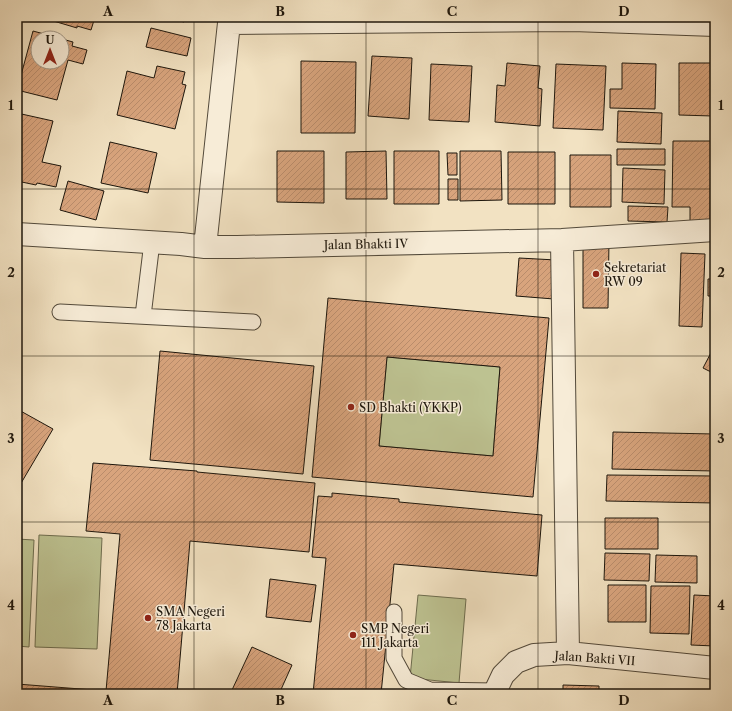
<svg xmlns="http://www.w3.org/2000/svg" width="732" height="711" font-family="'Libre Caslon Text',serif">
  <defs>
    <pattern id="building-hatch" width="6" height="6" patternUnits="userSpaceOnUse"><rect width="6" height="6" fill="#d8a47d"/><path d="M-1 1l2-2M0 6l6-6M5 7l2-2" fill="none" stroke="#b98c6b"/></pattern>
  </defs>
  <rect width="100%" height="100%" fill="#f2e2c2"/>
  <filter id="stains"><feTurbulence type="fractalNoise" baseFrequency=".005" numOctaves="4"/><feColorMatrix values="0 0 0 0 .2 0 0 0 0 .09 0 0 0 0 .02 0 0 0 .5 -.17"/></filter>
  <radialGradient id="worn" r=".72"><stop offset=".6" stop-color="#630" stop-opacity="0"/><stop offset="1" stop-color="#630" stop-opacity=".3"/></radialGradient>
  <!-- green -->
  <path fill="#bdc291" stroke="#6d6c4e" d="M387 357 500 367 493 456 379 446Z
    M39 535 102 538 97 649 35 647Z
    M17 539 34 540 29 647 17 646Z
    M418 595 466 599 459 683 410 678Z"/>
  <!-- building -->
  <path fill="url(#building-hatch)" stroke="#1d160c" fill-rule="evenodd" d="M40 17H95L91 30 77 26V28Z
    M164 17H186L184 22Z
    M151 28 191 38 187 56 146 47Z
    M33 31 59 38H38V62H62V39L73 42 72 46 87 50 83 64 68 60 57 100 17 90Z
    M372 56 412 58 409 119 368 116Z
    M301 61 356 62 355 133H301Z
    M507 63 540 66 538 88 542 89 540 126 495 122 497 85 505 86Z
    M622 63 656 64 655 109 610 108V89H622Z
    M679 63H713V116L679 115Z
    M431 64 472 66 469 122 429 120Z
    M556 64 606 66 603 130 553 128Z
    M157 66 185 72 182 84 186 85 175 129 117 115 127 71 154 78Z
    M618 111 662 113 661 144 617 142Z
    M17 113 53 121 42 162 61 166 56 187 37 183 36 185 17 181Z
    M673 141H711L710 222H690V207H672Z
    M110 142 157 153 148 193 101 183Z
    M617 149H665V165H617Z
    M715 150V220H714Z
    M277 151H324V203L277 202Z
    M386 151 387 199H346V152Z
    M394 151H439V204H394Z
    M460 151H501L502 200 460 201Z
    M508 152H555V204H508Z
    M447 153H457V175H448Z
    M570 155H611V207H570Z
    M623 168 665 170 664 204 622 202Z
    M448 179H458V200H448Z
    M68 181 104 191 96 220 60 210Z
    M628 206 668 207 667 222 628 221Z
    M583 241H609L608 308H583Z
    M681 253 705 254 702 327 679 326Z
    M519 258 556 260 554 299 516 296Z
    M708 279H715V296H708Z
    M328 298 549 318 533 497 312 477ZM387 357 500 367 493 456 379 446Z
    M715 345V374L703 368Z
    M160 351 314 366 303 474 150 460Z
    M17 409 53 429 17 490Z
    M613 432 715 434V471L612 469Z
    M93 463 197 471V472L315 483 309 552 190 541 177 694H17V684L106 691 120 534 86 531Z
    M607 475 715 476V503L606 501Z
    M332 493 399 499V502L542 515 537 576 394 564 381 694H313L326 558 312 557 318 496 332 497Z
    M605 518H658V549H605Z
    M605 553 650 554 649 581 604 580Z
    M656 555 697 556V583L655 582Z
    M712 555H715V594H710Z
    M270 579 316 585 311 622 266 617Z
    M608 585H646V622H608Z
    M651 586H690L689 634 650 633Z
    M694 595 715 596V646L691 645Z
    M252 647 292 665 279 694H242L232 690Z
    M563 685 599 686V694H563Z"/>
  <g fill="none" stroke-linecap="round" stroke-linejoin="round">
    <!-- service casing -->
    <g stroke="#52493a" stroke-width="17">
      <path id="service" d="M60 312 253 322
        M143 316 152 242
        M394 612V658L406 680 430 690 495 691"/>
    </g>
    <!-- minor casing -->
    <g stroke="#52493a" stroke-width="24">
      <path id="minor" d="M229 23 573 20 715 25
        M17 234 181 244 205 247H237L562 240 715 230
        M562 240 568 653
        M205 247 229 23 231 17
        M494 694 503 675 516 662 534 655 568 653 715 668"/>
    </g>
    <!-- service -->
    <use href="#service" stroke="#f7ecd7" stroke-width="15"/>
    <!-- minor -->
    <use href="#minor" stroke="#f7ecd7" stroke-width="22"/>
  </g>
  <!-- grid -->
  <path fill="none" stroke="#1d160c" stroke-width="1" stroke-opacity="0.55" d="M194 17V694M366 17V694M538 17V694M17 189H715M17 356H715M17 522H715"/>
  <!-- markers -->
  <g fill="#8f2418" stroke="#f7ecd7" stroke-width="1.5">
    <circle cx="596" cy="274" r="4"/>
    <circle cx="351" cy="407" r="4"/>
    <circle cx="148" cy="618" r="4"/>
    <circle cx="353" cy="635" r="4"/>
  </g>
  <g text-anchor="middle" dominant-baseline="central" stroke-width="3" stroke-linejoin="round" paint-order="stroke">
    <!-- street labels -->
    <g font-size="12" fill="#1d160c" stroke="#f7ecd7">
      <text transform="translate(366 244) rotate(-1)">Jalan Bhakti IV</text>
      <text transform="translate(595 658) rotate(4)">Jalan Bakti VII</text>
    </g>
    <!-- poi labels -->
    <g font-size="12" fill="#1d160c" stroke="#f7ecd7" text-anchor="start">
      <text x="604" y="267">Sekretariat<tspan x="604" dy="14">RW 09</tspan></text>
      <text x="359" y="407">SD Bhakti (YKKP)</text>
      <text x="156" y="611">SMA Negeri<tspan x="156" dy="14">78 Jakarta</tspan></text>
      <text x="361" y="628">SMP Negeri<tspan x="361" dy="14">111 Jakarta</tspan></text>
    </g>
  </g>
  <!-- margin -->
  <rect width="732" height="711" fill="none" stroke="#f2e2c2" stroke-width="44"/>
  <!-- north arrow -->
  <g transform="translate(50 50)"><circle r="19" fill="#f7ecd7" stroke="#a09686"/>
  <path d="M0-3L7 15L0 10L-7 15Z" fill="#8f2418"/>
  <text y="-6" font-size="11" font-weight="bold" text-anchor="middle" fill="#1d160c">U</text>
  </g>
  <rect x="22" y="22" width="688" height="667" fill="none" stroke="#1d160c" stroke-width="1.5"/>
  <g font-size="13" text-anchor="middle" font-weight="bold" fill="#1d160c">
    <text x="108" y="16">A</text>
    <text x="280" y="16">B</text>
    <text x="452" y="16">C</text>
    <text x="624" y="16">D</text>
    <text x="11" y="110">1</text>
    <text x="721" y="110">1</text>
    <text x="11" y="277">2</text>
    <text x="721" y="277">2</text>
    <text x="11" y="443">3</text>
    <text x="721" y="443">3</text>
    <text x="11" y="610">4</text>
    <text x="721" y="610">4</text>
    <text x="108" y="705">A</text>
    <text x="280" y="705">B</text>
    <text x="452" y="705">C</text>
    <text x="624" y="705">D</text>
  </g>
  <rect width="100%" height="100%" filter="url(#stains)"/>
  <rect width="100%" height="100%" fill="url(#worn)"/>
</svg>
